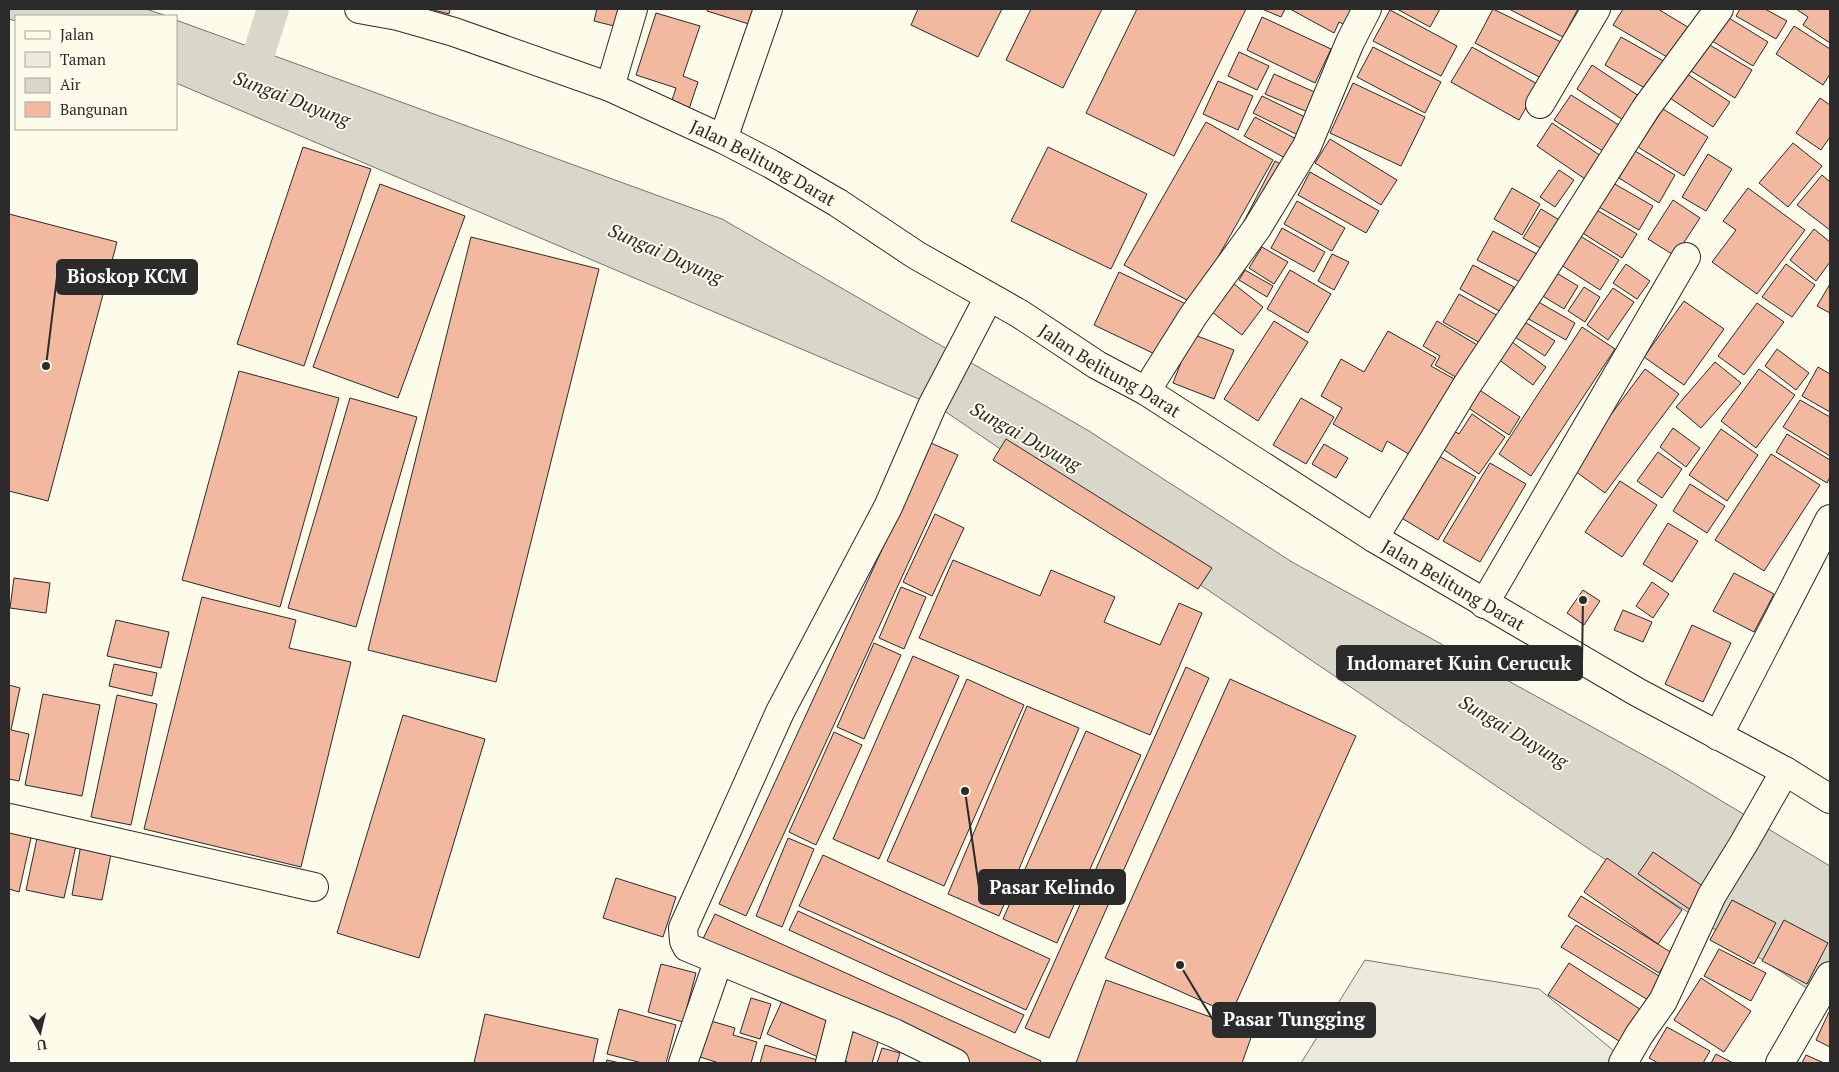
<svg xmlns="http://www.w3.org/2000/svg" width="1839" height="1072" font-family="'PT Serif',serif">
  <rect width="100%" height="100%" fill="#fdfbea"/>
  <!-- green -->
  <path fill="#ecebdb" stroke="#74746e" d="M1365 960 1539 989 1626 1061 1623 1063H1301Z"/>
  <!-- water -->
  <path fill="#d8d7c9" stroke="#74746e" d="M9 9H146L167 16H16V21L9 19Z
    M176 20 722 219 1089 431 1292 562 1665 767 1830 866V1003L1589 849 940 408 176 83Z"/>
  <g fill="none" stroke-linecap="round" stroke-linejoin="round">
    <!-- canal -->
    <path stroke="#d8d7c9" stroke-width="32" d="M250 81 273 9"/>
  </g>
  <!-- building -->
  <path fill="#f2b8a0" stroke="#2b2b2b" d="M430 9H450L449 14Z
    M597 9H627L622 28 594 21Z
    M708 9H757L752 25 707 11Z
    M918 9H1002L978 57 911 25Z
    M1031 9H1102L1063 88 1006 60Z
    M1137 9H1246L1174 156 1086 113Z
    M1262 9H1285L1281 17Z
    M1290 9H1356L1347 26 1339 22 1334 33Z
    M1397 9H1440L1430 27Z
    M1493 9 1563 43 1543 79 1475 43Z
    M1509 9H1578L1563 37Z
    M1623 9H1658L1691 29 1672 60 1613 25Z
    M1740 9H1765L1787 21 1776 39 1736 16Z
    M1796 9H1830V43L1803 25 1808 17Z
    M1390 10 1457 46 1441 76 1373 41Z
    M656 13 700 26 683 76 698 82 689 109 671 103 676 88 636 75Z
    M1724 15 1768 42 1753 66 1709 39Z
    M1262 17 1331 49 1315 83 1247 50Z
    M1794 26 1830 49V74L1823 85 1776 54Z
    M1621 37 1667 63 1650 91 1605 65Z
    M1708 44 1752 70 1735 98 1691 71Z
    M1373 47 1441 82 1425 113 1357 77Z
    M1472 47 1539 85 1519 120 1451 82Z
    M1239 52 1269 66 1257 90 1228 76Z
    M1592 65 1642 98 1626 122 1577 89Z
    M1274 74 1319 94 1310 113 1265 94Z
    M1687 74 1730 102 1713 127 1670 98Z
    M1218 81 1253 96 1238 130 1203 114Z
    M1353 83 1425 117 1401 166 1330 133Z
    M1571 95 1622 127 1606 153 1554 120Z
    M1262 96 1307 118 1298 135 1253 113Z
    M1820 98 1830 105V137L1821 150 1796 133Z
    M1663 109 1708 137 1684 176 1638 147Z
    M1255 117 1300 141 1289 160 1244 136Z
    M1206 122 1273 160 1192 303 1124 265Z
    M1552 123 1601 156 1585 179 1537 146Z
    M1330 139 1397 180 1381 205 1315 163Z
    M1793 143 1822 166 1788 207 1759 183Z
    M303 147 371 169 304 366 237 344Z
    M1048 147 1147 194 1111 269 1011 221Z
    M1635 151 1675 175 1659 203 1619 178Z
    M1708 154 1732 169 1706 211 1682 197Z
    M1275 161 1286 167 1240 229Z
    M1559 170 1574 180 1555 207 1540 197Z
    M1310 172 1379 211 1366 233 1298 195Z
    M1822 175 1830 182V230L1797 205Z
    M1613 183 1653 206 1639 230 1599 207Z
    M380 184 465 216 398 398 313 367Z
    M1512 188 1540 204 1522 235 1494 219Z
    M1748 188 1805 230 1757 294 1712 262 1736 230 1723 221Z
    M1673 200 1700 218 1675 256 1648 239Z
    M1297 201 1345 228 1332 251 1284 224Z
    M1541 209 1561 221 1544 250 1523 238Z
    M1595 209 1637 234 1622 258 1581 232Z
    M9 214 117 242 48 501 9 491Z
    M1282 228 1325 252 1314 272 1271 248Z
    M1814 229 1830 242V262L1816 281 1790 260Z
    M1493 231 1539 255 1524 284 1477 260Z
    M1577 234 1619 260 1600 290 1558 263Z
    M471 237 599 269 496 682 368 650Z
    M1262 247 1288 262 1274 284 1249 268Z
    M1332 254 1349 262 1334 290 1318 281Z
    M1626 264 1650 281 1637 299 1613 283Z
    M1786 264 1815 285 1792 317 1762 297Z
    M1473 265 1514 287 1501 312 1460 289Z
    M1245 270 1273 286 1267 297 1239 280Z
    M1290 270 1331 294 1308 333 1267 309Z
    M1119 272 1186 304 1161 357 1094 325Z
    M1555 272 1578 286 1564 309 1541 295Z
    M1234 284 1263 307 1242 335 1212 312Z
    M1830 284V313L1817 306Z
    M1584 287 1600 297 1585 322 1568 311Z
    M1613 288 1634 302 1608 340 1587 325Z
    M1459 294 1498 316 1482 344 1443 322Z
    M1535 300 1575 323 1566 340 1525 317Z
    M1684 301 1724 329 1684 385 1644 357Z
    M1757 303 1784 322 1744 375 1718 356Z
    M1520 319 1555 341 1545 356 1510 334Z
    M1274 321 1308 342 1258 421 1224 399Z
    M1437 321 1479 346 1459 379 1435 365 1440 356 1423 346Z
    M1582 327 1615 349 1531 476 1499 454Z
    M1388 331 1436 358 1431 366 1456 380 1412 456 1387 441 1382 452 1333 424 1342 408 1321 396 1341 359 1364 372Z
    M1192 334 1234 350 1214 399 1173 383Z
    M1512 342 1546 367 1533 385 1498 359Z
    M1777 349 1809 373 1796 390 1765 366Z
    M1715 362 1741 383 1701 428 1676 407Z
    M1818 367 1830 374V412L1802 396Z
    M1645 369 1679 394 1605 493 1571 468Z
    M1759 369 1795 395 1756 448 1721 421Z
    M239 371 339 398 280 607 182 580Z
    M1478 389 1520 417 1509 435 1467 407Z
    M350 398 417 417 356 627 288 608Z
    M1301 398 1334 417 1306 464 1273 445Z
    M1800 400 1830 417V456L1783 427Z
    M1472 414 1505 437 1479 474 1437 445 1449 428 1459 434Z
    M1673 428 1700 448 1686 467 1660 447Z
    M1721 429 1758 455 1727 501 1689 475Z
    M1787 434 1830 460V477L1827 483 1776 452Z
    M1006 439 1212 568 1198 589 993 460Z
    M931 443 958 455 746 916 719 904Z
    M1324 444 1348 458 1336 478 1312 464Z
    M1658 452 1682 469 1662 498 1637 481Z
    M1771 454 1820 485 1764 571 1715 540Z
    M1437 455 1476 477 1438 540 1400 517Z
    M1490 463 1526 484 1480 562 1443 541Z
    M1620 481 1657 505 1622 557 1585 532Z
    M1690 484 1725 506 1707 533 1673 511Z
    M935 514 964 528 932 596 903 582Z
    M1668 523 1698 541 1672 582 1643 564Z
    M953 560 1040 596 1051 570 1115 597 1104 622 1160 645 1179 603 1202 613 1150 735 919 638Z
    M1734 573 1774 594 1754 632 1713 611Z
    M14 578 50 583 46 613 10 608Z
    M1652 582 1669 594 1653 618 1636 606Z
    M901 587 926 597 904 649 879 638Z
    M1583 590 1600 601 1584 625 1567 613Z
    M202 597 296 620 289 648 351 662 301 867 144 829Z
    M1623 610 1652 622 1643 642 1614 630Z
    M116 620 169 632 161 668 107 656Z
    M1692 625 1731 643 1703 702 1665 684Z
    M874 643 901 655 864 739 837 727Z
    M913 656 959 676 879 859 833 839Z
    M114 664 157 673 152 696 109 686Z
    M1186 667 1209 678 1049 1038 1025 1028Z
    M967 679 1024 705 944 886 887 861Z
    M1230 679 1356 736 1231 1014 1105 958Z
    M9 685 20 688 11 730 29 734 19 781 9 779Z
    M43 694 100 705 82 796 25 785Z
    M117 695 157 704 131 825 91 817Z
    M1027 706 1079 728 999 916 948 894Z
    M403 715 485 739 419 958 337 933Z
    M1086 731 1141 755 1057 943 1003 919Z
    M834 732 862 745 816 845 789 832Z
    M9 823 33 829 19 892 9 889Z
    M39 829 78 837 64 898 26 890Z
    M788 838 814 849 782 927 756 916Z
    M82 839 113 844 102 900 72 895Z
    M1653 852 1710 891 1695 913 1638 874Z
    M823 855 1050 959 1026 1010 799 906Z
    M1607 858 1682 910 1658 944 1584 892Z
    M616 878 676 897 663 937 603 918Z
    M1581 896 1672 953 1659 973 1568 916Z
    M1732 900 1776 923 1754 964 1710 940Z
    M798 911 1024 1015 1015 1033 789 930Z
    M715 914 1041 1061 1040 1063H970L701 943Z
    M1784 920 1828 943 1807 984 1762 961Z
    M1576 925 1672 984 1658 1006 1561 947Z
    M1719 949 1766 973 1751 1001 1704 976Z
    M1569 963 1649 1015 1628 1047 1548 995Z
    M661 964 696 973 683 1022 648 1012Z
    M1701 978 1751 1011 1724 1052 1674 1020Z
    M1106 980 1253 1032 1242 1063H1076Z
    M751 998 771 1004 760 1039 740 1033Z
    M783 999 834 1022 818 1057 767 1034Z
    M619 1009 676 1025 666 1063H642L607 1054Z
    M1829 1012 1830 1013V1047L1816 1040Z
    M485 1014 598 1039 593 1063H474Z
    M711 1021 735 1028 733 1035 757 1042 751 1063H719L700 1057Z
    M1667 1027 1710 1051 1703 1063H1658L1649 1058Z
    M851 1030 879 1039 872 1063H850L841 1060Z
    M765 1045 821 1061 820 1063H760Z
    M882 1048 900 1053 897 1063H877Z
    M1716 1054 1733 1063H1711Z
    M1806 1055 1824 1063H1802Z
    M607 1060 620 1063H606Z"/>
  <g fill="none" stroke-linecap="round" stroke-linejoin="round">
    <!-- minor casing -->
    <g stroke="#2b2b2b" stroke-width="30">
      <path id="minor" d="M610 87 633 9
        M1540 104 1596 9
        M723 139 768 9
        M1146 391 1193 316 1257 228 1307 146 1350 42 1367 9
        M1374 538 1467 385 1533 286 1646 108 1719 9
        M1484 604 1686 257
        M9 818 314 887
        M683 1063 718 962
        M830 1063 843 1012
        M955 1063 894 1033 687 947 684 941 683 928 780 712 888 507 932 406 989 297
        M1623 1063 1639 1035 1663 1001 1712 895 1744 843 1785 771
        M1780 1063 1830 976"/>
    </g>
    <!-- major casing -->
    <g stroke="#2b2b2b" stroke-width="30">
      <g id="major">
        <path id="s1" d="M359 9 398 16 454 32 610 87 723 139 771 164 838 203 916 255 1020 314 1097 365 1146 391 1374 538 1637 692 1785 771 1830 799"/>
        <path d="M1718 736 1830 519"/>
      </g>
    </g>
    <!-- minor -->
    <use href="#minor" stroke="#fdfbea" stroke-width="28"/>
    <!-- major -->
    <use href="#major" stroke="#fdfbea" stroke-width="28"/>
  </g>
  <g text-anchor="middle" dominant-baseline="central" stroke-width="4" stroke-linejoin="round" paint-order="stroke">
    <!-- street labels -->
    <g font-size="18" fill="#2b2b2b" stroke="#fdfbea">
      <text stroke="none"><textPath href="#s1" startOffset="434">Jalan Belitung Darat</textPath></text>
      <text stroke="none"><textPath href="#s1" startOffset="839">Jalan Belitung Darat</textPath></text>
      <text stroke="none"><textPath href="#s1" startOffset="1244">Jalan Belitung Darat</textPath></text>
    </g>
    <!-- water labels -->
    <g font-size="19" font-style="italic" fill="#2b2b2b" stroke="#fdfbea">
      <text transform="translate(292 98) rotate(21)">Sungai Duyung</text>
      <text transform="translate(666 253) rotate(24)">Sungai Duyung</text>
      <text transform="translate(1026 436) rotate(29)">Sungai Duyung</text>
      <text transform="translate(1514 731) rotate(31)">Sungai Duyung</text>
    </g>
  </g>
  <!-- callouts -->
  <path fill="none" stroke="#2b2b2b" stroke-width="2" d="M46 366L57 277M1583 600L1582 663M965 791L979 887M1180 965L1213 1020"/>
  <g fill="#2b2b2b" stroke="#fdfbea" stroke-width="2">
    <circle cx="46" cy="366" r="5"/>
    <circle cx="1583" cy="600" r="5"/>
    <circle cx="965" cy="791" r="5"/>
    <circle cx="1180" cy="965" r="5"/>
  </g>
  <g fill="#2b2b2b" stroke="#2b2b2b" stroke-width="2">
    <rect x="57" y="260" width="140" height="34" rx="5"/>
    <rect x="1337" y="646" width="245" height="34" rx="5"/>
    <rect x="979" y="870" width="146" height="34" rx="5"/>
    <rect x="1213" y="1003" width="162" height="34" rx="5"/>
  </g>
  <g font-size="19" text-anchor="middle" font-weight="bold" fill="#fff">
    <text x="127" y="283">Bioskop KCM</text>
    <text x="1459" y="670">Indomaret Kuin Cerucuk</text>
    <text x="1052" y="894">Pasar Kelindo</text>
    <text x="1294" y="1026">Pasar Tungging</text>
  </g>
  <!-- border -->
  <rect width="1839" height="1072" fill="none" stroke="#2b2b2b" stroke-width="20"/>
  <!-- legend -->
  <rect x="15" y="15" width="162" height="115" fill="#fdfbea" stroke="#a9a89e"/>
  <rect x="25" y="31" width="25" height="8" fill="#fdfbea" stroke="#a9a89e"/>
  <text x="60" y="40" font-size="15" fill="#2b2b2b">Jalan</text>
  <rect x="25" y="52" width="25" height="15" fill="#ecebdb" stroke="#a9a89e"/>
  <text x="60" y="65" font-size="15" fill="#2b2b2b">Taman</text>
  <rect x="25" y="78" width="25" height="15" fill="#d8d7c9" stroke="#a9a89e"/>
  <text x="60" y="90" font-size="15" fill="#2b2b2b">Air</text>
  <rect x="25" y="102" width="25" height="15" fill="#f2b8a0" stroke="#a9a89e"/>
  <text x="60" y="115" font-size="15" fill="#2b2b2b">Bangunan</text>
  <!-- north arrow -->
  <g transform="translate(40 1032) rotate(172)" stroke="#fdfbea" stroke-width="4" paint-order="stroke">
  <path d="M0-4L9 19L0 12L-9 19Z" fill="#2b2b2b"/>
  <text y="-8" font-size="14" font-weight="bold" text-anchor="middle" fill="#2b2b2b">U</text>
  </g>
</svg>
